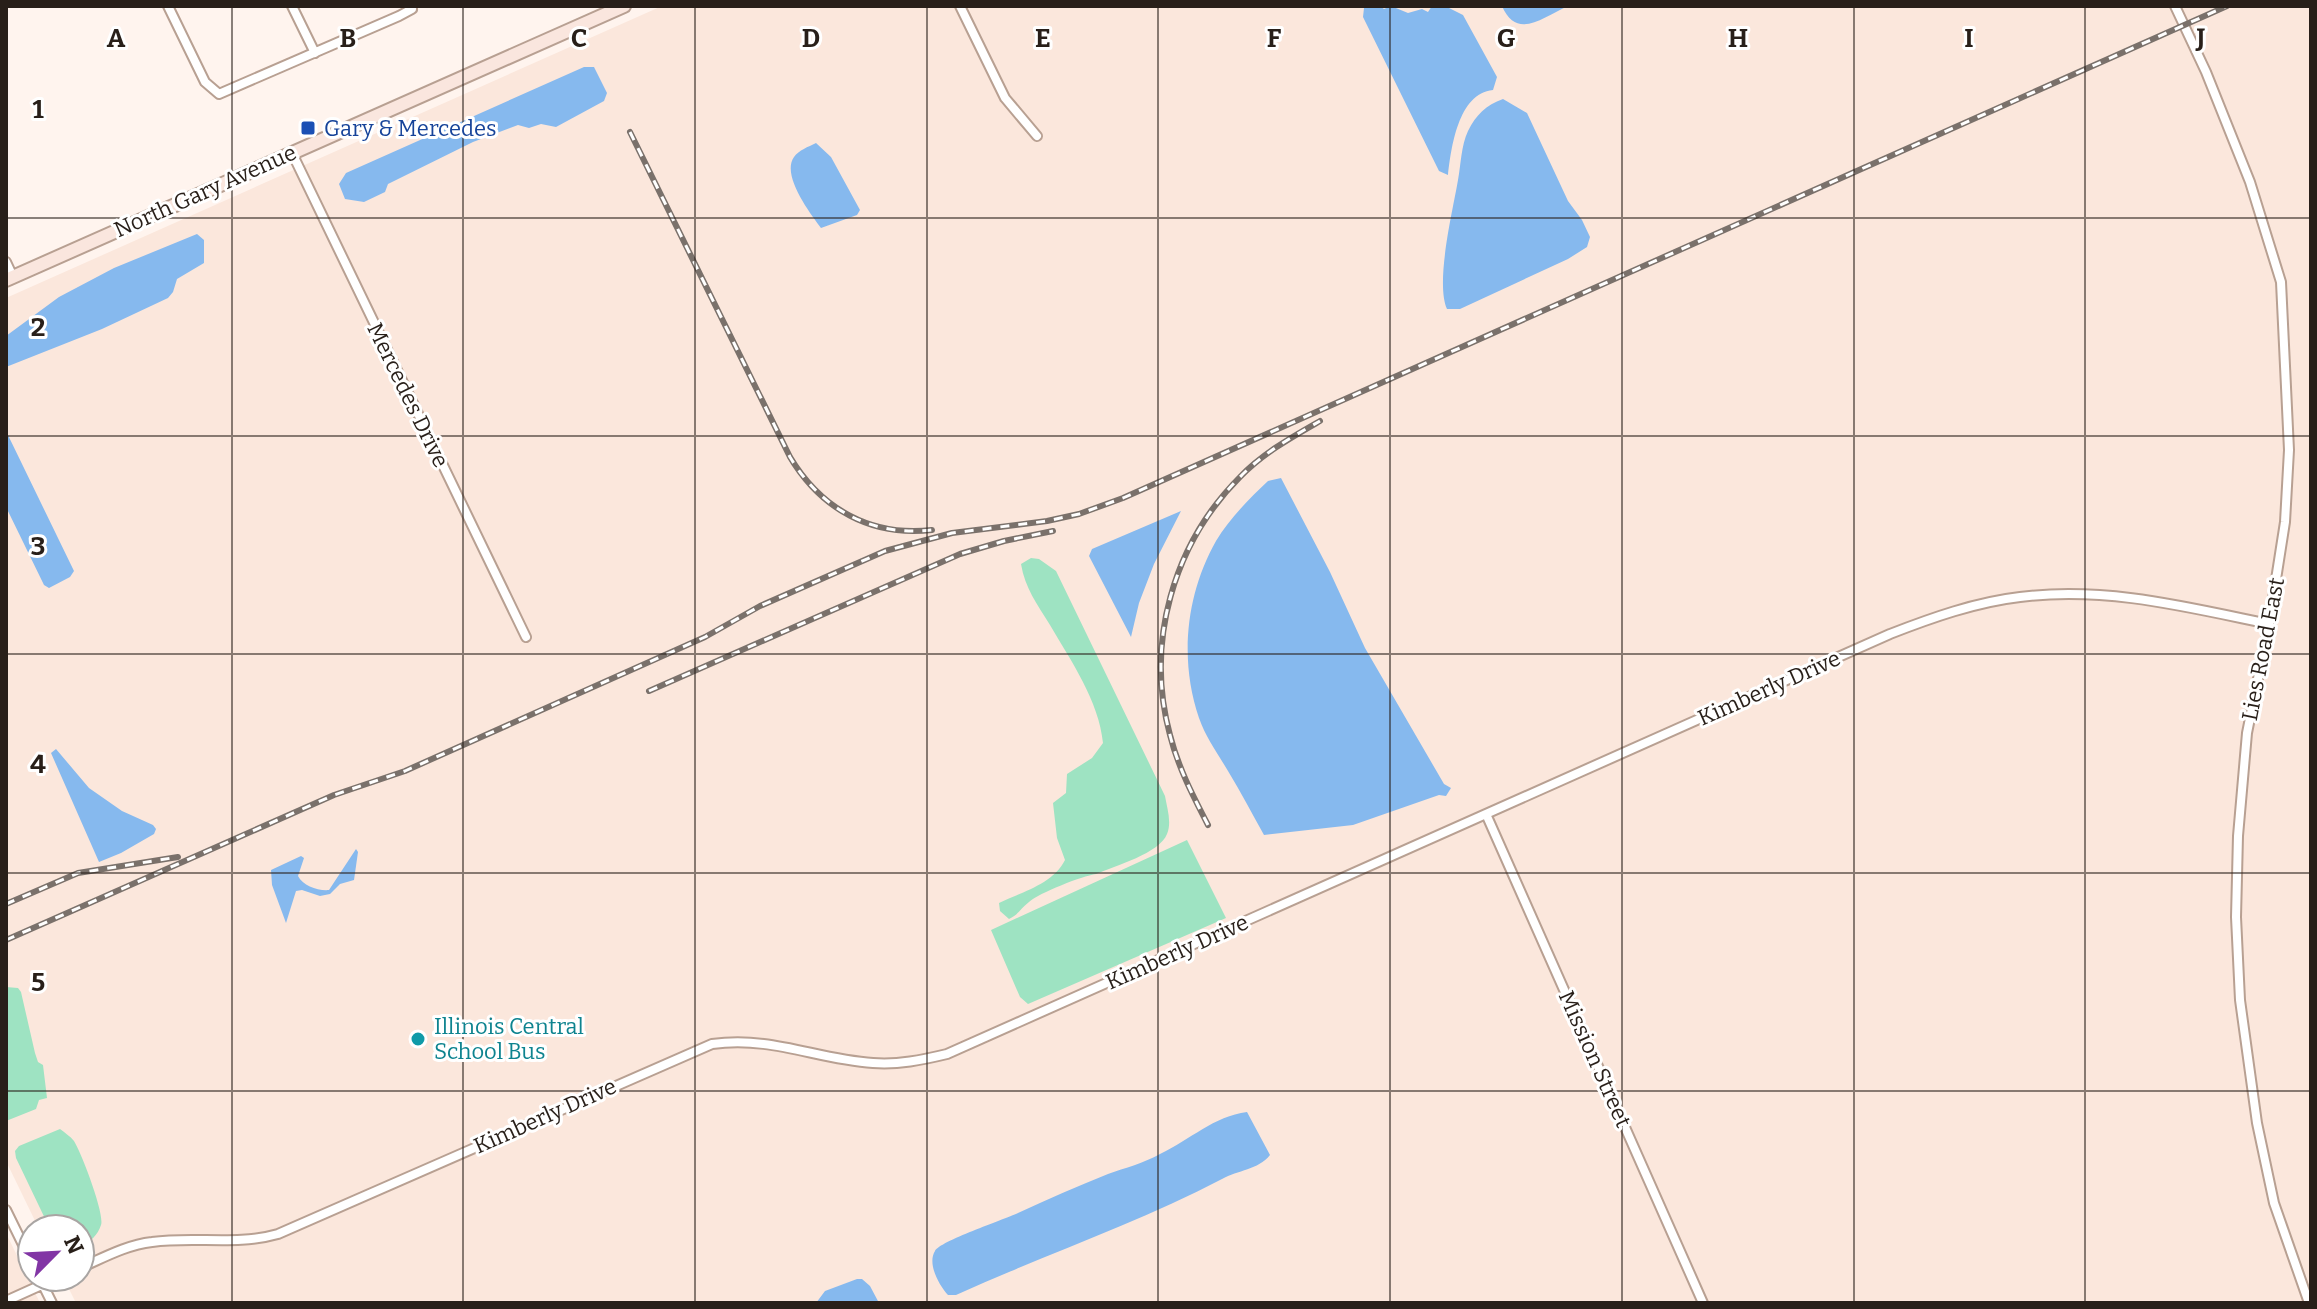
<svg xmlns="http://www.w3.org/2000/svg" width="2317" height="1309" font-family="Bitter,serif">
  <rect width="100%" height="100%" fill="#fff4ee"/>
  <!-- built -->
  <path fill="#fbe7dc" d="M662 6H2311V1303H76L63 1277H80V1229H39L6 1161V298Z
    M6 1233 40 1303H6Z"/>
  <!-- green -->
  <path fill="#9ee3c2" d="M1031 558 1039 559 1056 571 1165 796C1167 808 1172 822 1167 834 1160 853 1115 866 1096 874 1082 876 1039 893 1029 902 1021 908 1019 914 1009 919L1000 911 999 903C1022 892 1053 884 1065 860L1057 838 1053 803 1066 793 1067 774 1092 758 1103 743C1099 701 1071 661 1050 625 1037 604 1025 588 1021 564Z
    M1187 840 1226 918 1028 1004 1020 997 991 930Z
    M6 987 18 988 21 992 35 1053 38 1062 43 1065 47 1098 39 1100 36 1109 6 1121Z
    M60 1129C65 1133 70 1136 74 1141 81 1152 105 1214 101 1225 98 1235 90 1242 80 1247V1229H50L16 1158 15 1151 19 1146Z"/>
  <!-- water -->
  <path fill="#86b9ee" d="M1367 6H1380L1384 9 1391 6 1408 13 1422 9 1428 12 1432 6H1445L1463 15 1497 77 1493 90C1458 93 1451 149 1448 175L1439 171 1363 17 1364 8Z
    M1502 6H1568C1543 17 1517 41 1502 6Z
    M584 67H594L607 93 604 101 556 127 541 124 529 128 518 125 473 142 388 184 385 192 364 202 345 199 339 184 346 173Z
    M1503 99 1527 113 1568 201 1582 220 1590 237 1587 247 1568 259 1460 309H1447C1435 282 1453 210 1458 180 1461 164 1461 146 1468 131 1476 115 1486 105 1503 99Z
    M816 143 831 157 860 210 857 215 821 228C810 213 781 175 794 157 799 150 808 147 816 143Z
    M197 234 204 240V263L177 279 173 292 168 298 102 329 6 367V336L59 297 114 268Z
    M6 431 74 571 70 577 49 588 44 585 6 507Z
    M1281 478 1330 572 1365 648 1444 784 1451 788 1446 796 1439 795 1353 825 1264 835C1252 814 1241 792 1228 771 1218 754 1206 738 1199 718 1179 660 1186 594 1216 541 1229 519 1250 498 1268 481Z
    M1181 511 1154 564 1139 603 1131 637 1089 556 1092 549Z
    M56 749 89 788 122 811 153 825 156 829 154 834 121 853 99 862 51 753Z
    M356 849 358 852 354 880 340 884 330 894 320 896 302 890 296 891 286 923 272 885 271 870 301 856 304 858 298 876C303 886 318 891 329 890Z
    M1247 1112 1270 1155C1258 1170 1238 1170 1222 1179 1136 1224 1044 1255 956 1295H948C939 1285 927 1264 935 1251 940 1241 1003 1220 1018 1213 1048 1199 1078 1186 1108 1174 1125 1168 1144 1163 1160 1154 1190 1140 1214 1116 1247 1112Z
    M857 1279H862L870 1286 879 1303H816L825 1291Z"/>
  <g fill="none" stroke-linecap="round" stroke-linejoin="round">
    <!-- street casing -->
    <g stroke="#b8a092" stroke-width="12">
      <path id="street" d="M168 6 205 82 219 94 399 16 412 9 411 6
        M292 6 315 53
        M960 6 1005 98 1037 136
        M2175 6 2206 72 2250 182 2281 282 2289 450 2285 522 2269 624 2247 733 2238 836 2236 917 2240 1000 2257 1123 2274 1203 2309 1303
        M292 153 526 637
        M6 262 13 277
        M1486 814 1703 1303
        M6 1210 32 1263
        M80 1268C103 1258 126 1245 152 1242 195 1236 236 1246 278 1234L712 1044C773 1036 815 1059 873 1063 898 1065 922 1060 947 1054L1890 634C1931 618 1976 602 2020 597 2105 586 2187 607 2269 624
        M39 1277 52 1303
        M6 1301 59 1277"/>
    </g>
    <!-- secondary casing -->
    <g stroke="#b8a092" stroke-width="16">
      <path id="secondary" d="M6 280 624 6"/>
    </g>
    <!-- street -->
    <use href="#street" stroke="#fff" stroke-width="8"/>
    <!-- secondary -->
    <use href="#secondary" stroke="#fae6de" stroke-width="12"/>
    <!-- rail casing -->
    <g stroke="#7a716b" stroke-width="6">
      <path id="rail" d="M630 132 790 457C821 509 871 537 932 530
        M649 691 960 554 1004 541 1053 531
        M1208 825C1193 796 1178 767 1170 735 1145 643 1173 544 1240 477 1263 453 1292 437 1320 421
        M6 904 78 873 178 857
        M6 940 334 795 405 771 705 637 760 606 885 551 952 533 1047 521 1079 514 1123 498 2227 6"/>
    </g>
    <!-- rail -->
    <use href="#rail" stroke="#fff" stroke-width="3" stroke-dasharray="9" stroke-linecap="butt"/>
  </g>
  <!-- grid -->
  <path fill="none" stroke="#281f19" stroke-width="2" stroke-opacity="0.55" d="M232 6V1303M463 6V1303M695 6V1303M927 6V1303M1158 6V1303M1390 6V1303M1622 6V1303M1854 6V1303M2085 6V1303M6 218H2311M6 436H2311M6 654H2311M6 873H2311M6 1091H2311"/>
  <!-- markers -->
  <rect fill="#1a4fb4" stroke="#fff" stroke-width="3" x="300" y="120" width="16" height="16" rx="4"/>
  <circle fill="#0f9aa8" stroke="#fff" stroke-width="3" cx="418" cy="1039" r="8"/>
  <g text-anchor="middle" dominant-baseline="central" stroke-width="6" stroke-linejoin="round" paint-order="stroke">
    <!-- transit labels -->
    <g font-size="22" fill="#164399" stroke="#fff" text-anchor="start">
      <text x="324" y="128">Gary &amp; Mercedes</text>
    </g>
    <!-- street labels -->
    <g font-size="22" fill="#281f19" stroke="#fff">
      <text transform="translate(205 191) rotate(-24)">North Gary Avenue</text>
      <text transform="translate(408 395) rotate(64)">Mercedes Drive</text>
      <text transform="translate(2263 649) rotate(-79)">Lies Road East</text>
      <text transform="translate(1769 688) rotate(-24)">Kimberly Drive</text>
      <text transform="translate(1177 952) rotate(-24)">Kimberly Drive</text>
      <text transform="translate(1595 1059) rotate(66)">Mission Street</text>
      <text transform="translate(545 1116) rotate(-24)">Kimberly Drive</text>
    </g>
    <!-- culture labels -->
    <g font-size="22" fill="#0d838f" stroke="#fff" text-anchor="start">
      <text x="434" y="1026">Illinois Central<tspan x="434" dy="25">School Bus</tspan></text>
    </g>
  </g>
  <g font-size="26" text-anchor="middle" font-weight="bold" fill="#281f19" stroke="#fff" stroke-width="6" stroke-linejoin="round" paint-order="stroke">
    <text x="116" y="47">A</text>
    <text x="348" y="47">B</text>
    <text x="579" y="47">C</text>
    <text x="811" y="47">D</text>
    <text x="1043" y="47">E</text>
    <text x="1274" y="47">F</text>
    <text x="1506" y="47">G</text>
    <text x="1738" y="47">H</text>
    <text x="1969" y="47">I</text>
    <text x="2201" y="47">J</text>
    <text x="38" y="118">1</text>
    <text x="38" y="336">2</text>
    <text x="38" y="555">3</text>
    <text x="38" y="773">4</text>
    <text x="38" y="991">5</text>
  </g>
  <!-- border -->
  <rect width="2317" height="1309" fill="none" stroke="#281f19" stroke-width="16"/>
  <!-- north arrow -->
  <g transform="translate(56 1253) rotate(66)"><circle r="38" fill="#ffffff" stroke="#a9a5a3" stroke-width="2"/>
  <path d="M0-6L14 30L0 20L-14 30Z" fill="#8235a5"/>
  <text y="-12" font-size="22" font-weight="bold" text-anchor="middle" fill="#281f19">N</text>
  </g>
</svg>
